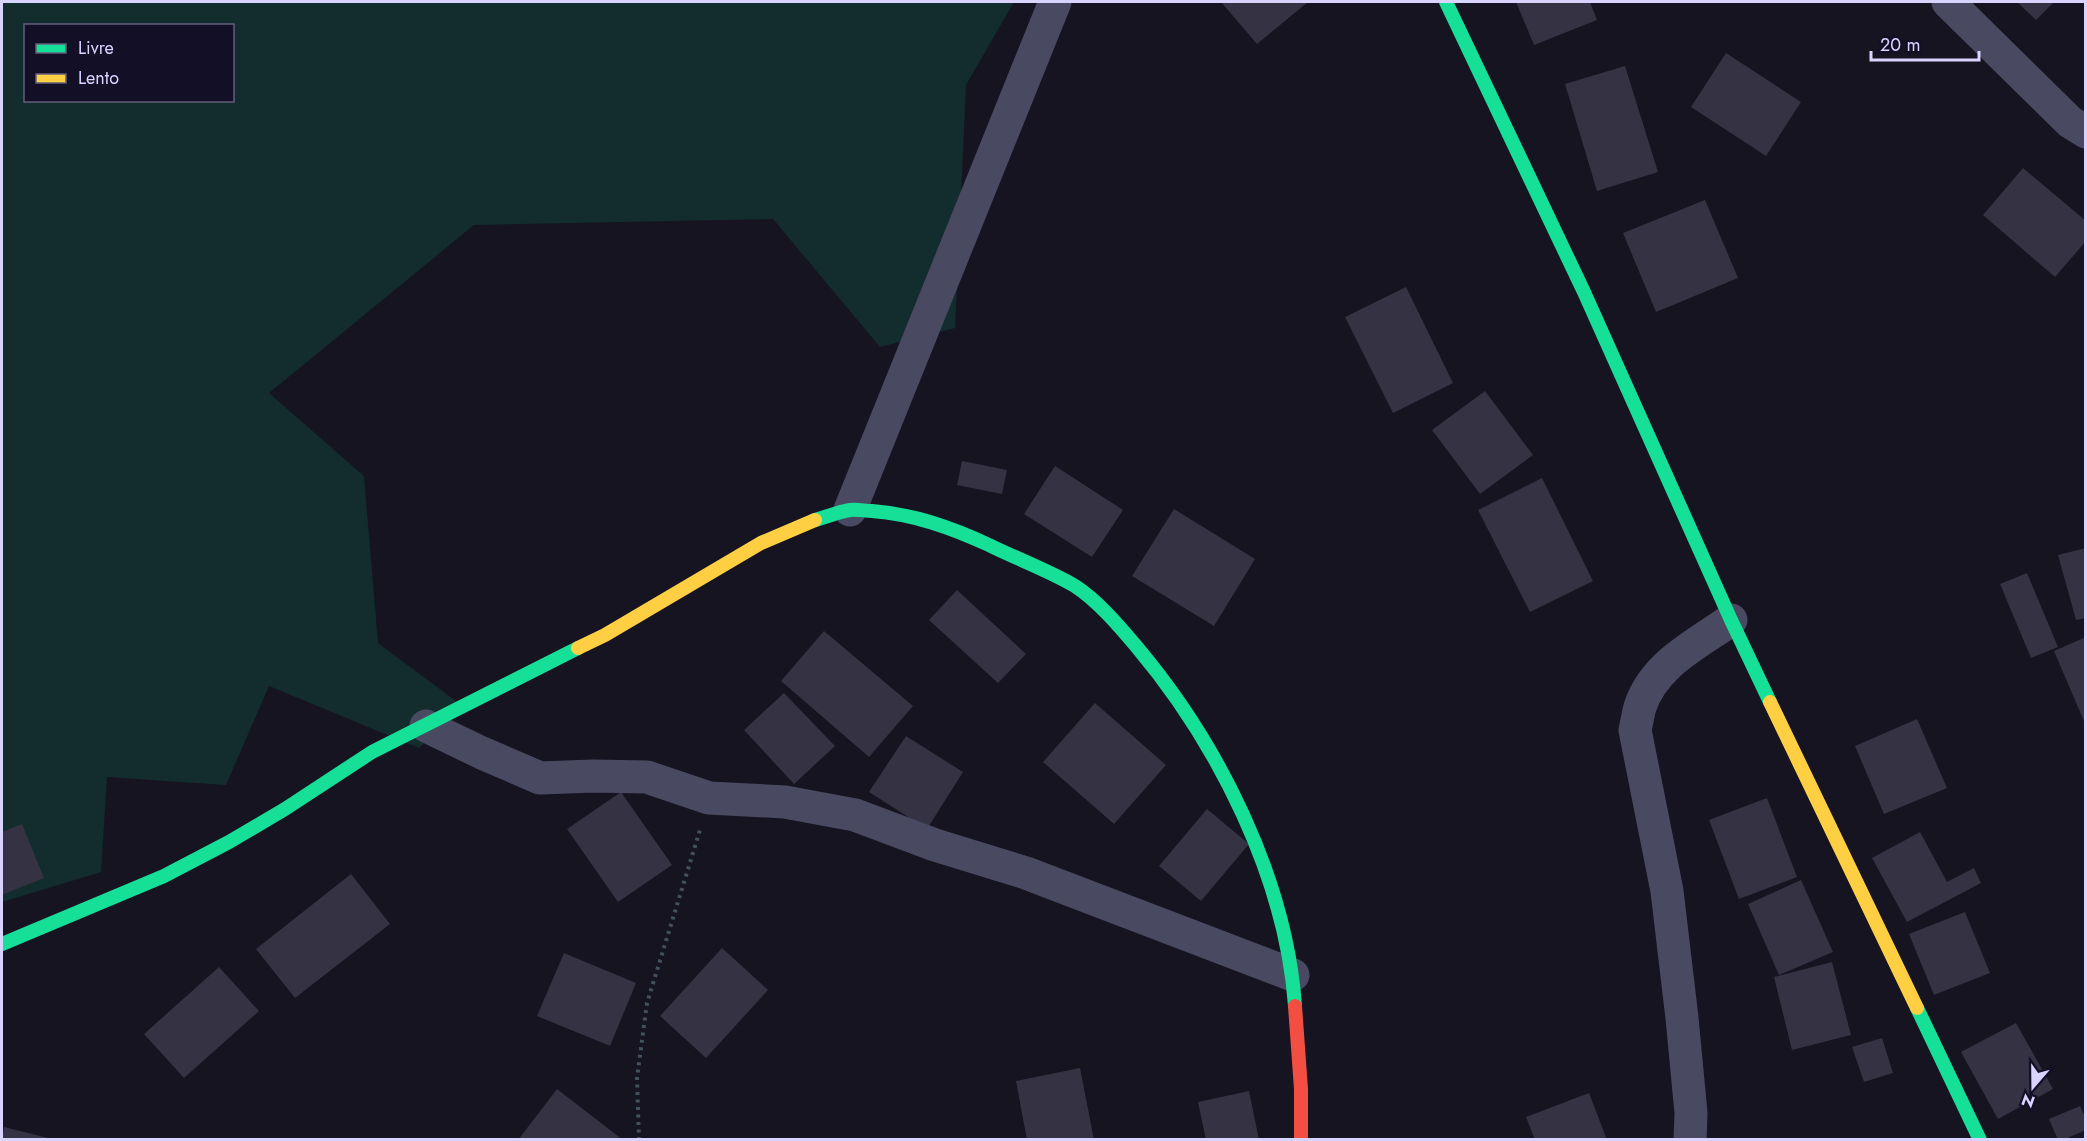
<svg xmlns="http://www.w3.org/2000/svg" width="2087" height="1141" font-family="Jost,sans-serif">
  <rect width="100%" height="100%" fill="#161421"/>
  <!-- green -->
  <path fill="#132c2d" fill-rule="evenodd" d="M2 2H1014L966 85 955 328 880 347 773 219 474 225 269 393 364 476 378 643 464 707 419 748 269 686 226 785 107 777 101 872 2 902ZM26 26H232V100H26Z"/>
  <!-- building -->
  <path fill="#343243" d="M1221 2H1308L1257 44Z
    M1516 2H1590L1597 20 1534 45Z
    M2017 2H2054L2036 20Z
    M1726 53 1801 102 1766 156 1691 107Z
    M1625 66 1658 172 1597 191 1565 84Z
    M2023 168 2086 221V241L2055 277 1983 215Z
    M1705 200 1738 278 1656 312 1623 233Z
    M1406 287 1453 383 1393 413 1345 317Z
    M1485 391 1533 455 1480 494 1432 430Z
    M962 461 1007 470 1002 494 957 485Z
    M1055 466 1123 510 1092 557 1024 514Z
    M1542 478 1593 581 1530 612 1478 510Z
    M1174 509 1255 559 1214 626 1132 576Z
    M2086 548V618L2076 620 2058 555Z
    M2027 573 2058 647 2031 658 2000 584Z
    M957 590 1026 654 998 683 929 620Z
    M824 631 913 706 869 757 781 681Z
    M2086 637V726L2054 651Z
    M784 693 835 746 794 784 744 730Z
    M1095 703 1166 765 1114 824 1043 762Z
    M1917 719 1947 788 1884 814 1855 746Z
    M906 736 963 772 927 829 869 792Z
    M621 792 672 865 618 902 567 829Z
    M1767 798 1797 877 1739 899 1709 820Z
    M1207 809 1249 844 1201 901 1159 866Z
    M22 824 44 878 2 895V832Z
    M1920 832 1947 882 1974 868 1981 883 1907 922 1872 858Z
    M351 874 390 924 295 998 256 949Z
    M1801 880 1833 952 1779 975 1748 904Z
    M1965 912 1990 973 1934 995 1909 934Z
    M722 948 768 990 706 1058 660 1016Z
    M564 953 636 983 610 1046 537 1016Z
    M1832 962 1851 1035 1792 1050 1774 977Z
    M219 967 259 1011 184 1078 144 1034Z
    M2016 1023 2053 1089 1998 1119 1961 1052Z
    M1882 1038 1893 1073 1864 1082 1852 1047Z
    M1080 1068 1094 1140H1027L1016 1081Z
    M557 1089 623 1140H518Z
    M1249 1091 1259 1140H1206L1198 1102Z
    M1589 1093 1607 1140H1535L1526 1117Z
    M2080 1106 2086 1119V1130L2063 1140H2058L2049 1119Z
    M4 1127 52 1139V1140H2Z"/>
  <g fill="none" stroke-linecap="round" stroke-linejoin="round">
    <!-- path -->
    <path stroke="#44505f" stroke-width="4" stroke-dasharray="3 4.5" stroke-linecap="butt" d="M639 1140 637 1078 647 1003 700 830"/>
    <!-- street -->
    <path stroke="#4a4962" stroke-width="33" d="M1948 2 2070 122 2086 132
      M850 510 1055 2
      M426 726 482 753 540 778 593 776 647 777 709 798 785 802 855 815 935 845 1026 873 1293 975
      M1690 1140 1691 1113 1682 1018 1667 891 1635 730C1637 722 1638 714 1640 707 1654 664 1697 644 1731 620"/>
    <!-- fast -->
    <path stroke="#16e098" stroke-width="14" d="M1446 2 1584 292 1731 620 1770 702
      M815 520C826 517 838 512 850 510 857 509 865 511 872 511 914 514 952 528 989 545 1017 559 1048 570 1075 586 1097 600 1120 627 1136 646 1218 743 1286 878 1295 1006
      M2 944 164 876 229 842 285 809 372 752 578 648
      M1917 1008 1980 1140"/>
    <!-- slow -->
    <path stroke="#ffcf43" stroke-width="14" d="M578 648 605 635 761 543 815 520
      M1770 702 1917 1008"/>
    <!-- jam -->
    <path stroke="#f24e42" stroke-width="14" d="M1295 1006 1301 1089V1140"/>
  </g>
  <!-- border -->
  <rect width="2087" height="1141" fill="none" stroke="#d9d4ff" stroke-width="6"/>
  <!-- legend -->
  <rect x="24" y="24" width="210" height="78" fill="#130f26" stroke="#625e7d" stroke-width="1.5"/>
  <rect x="36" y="44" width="30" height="9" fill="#16e098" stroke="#625e7d" stroke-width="1.5"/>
  <text x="78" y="54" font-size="18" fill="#d9d4ff">Livre</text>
  <rect x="36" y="74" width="30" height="9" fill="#ffcf43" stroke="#625e7d" stroke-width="1.5"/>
  <text x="78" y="84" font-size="18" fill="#d9d4ff">Lento</text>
  <!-- north arrow -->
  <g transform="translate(2033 1087) rotate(200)" stroke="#130f26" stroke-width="4.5" paint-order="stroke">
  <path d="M0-4.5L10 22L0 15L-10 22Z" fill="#d9d4ff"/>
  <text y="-9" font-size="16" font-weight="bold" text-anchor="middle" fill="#d9d4ff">N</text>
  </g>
  <!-- scale -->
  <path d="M1871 51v9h108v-9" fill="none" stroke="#d9d4ff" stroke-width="3"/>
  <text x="1880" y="51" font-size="18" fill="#d9d4ff" stroke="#130f26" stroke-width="4.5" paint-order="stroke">20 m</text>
</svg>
